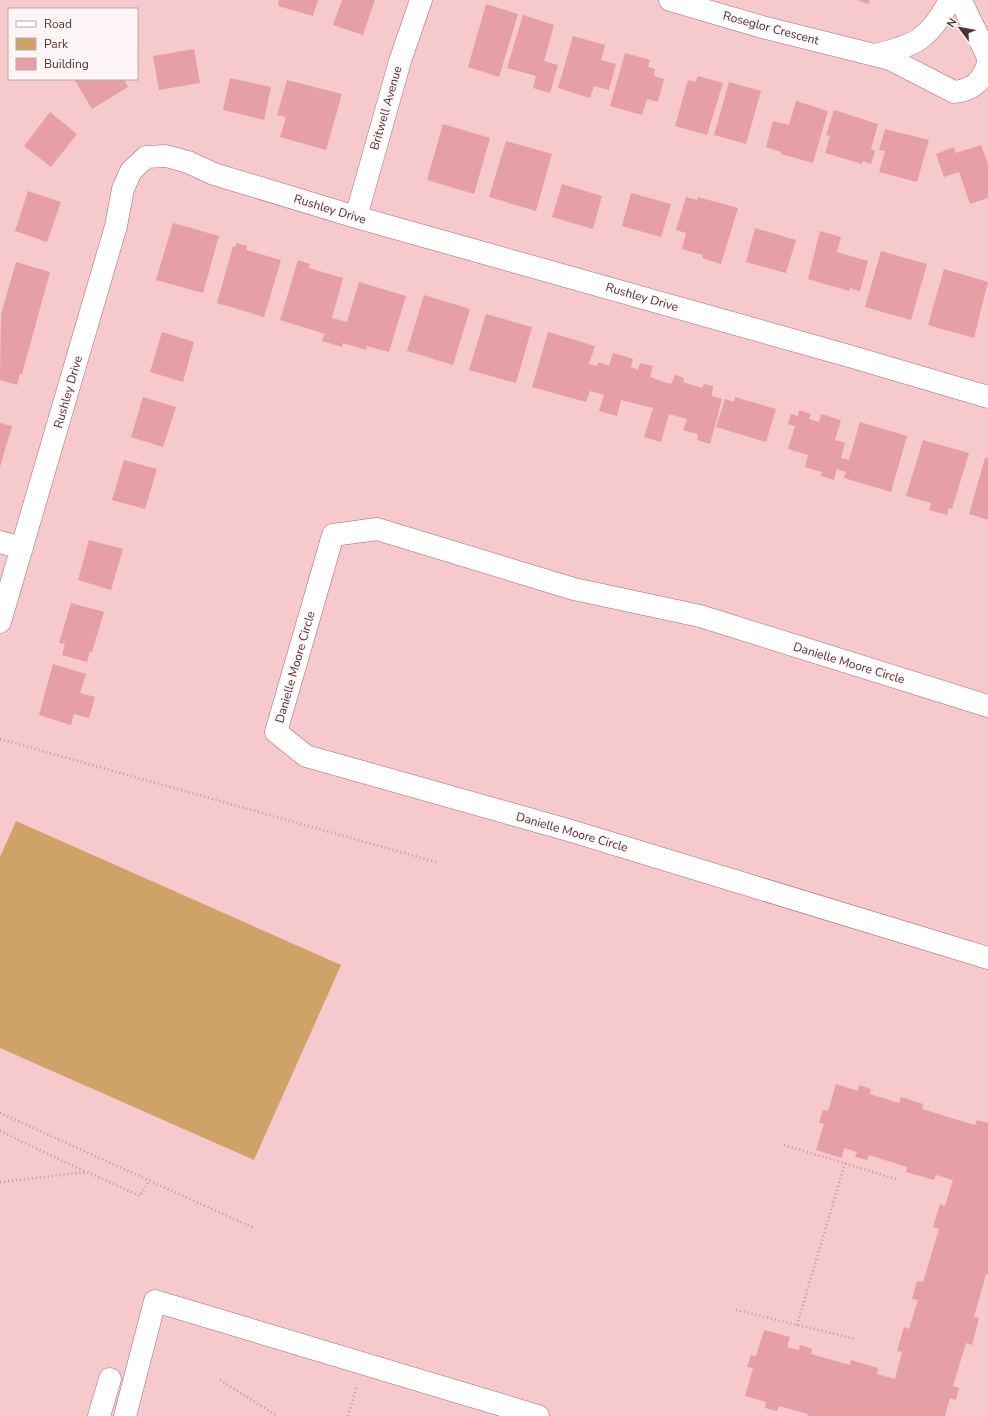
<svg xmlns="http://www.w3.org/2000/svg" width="988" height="1416" font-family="'Nunito Sans',sans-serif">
  <rect width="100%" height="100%" fill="#f6c9cc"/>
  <!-- green -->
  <path fill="#cfa367" d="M16 821 341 965 254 1160 0 1048V857Z"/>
  <!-- building -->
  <path fill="#e69fa5" d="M279 0H318L313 16 278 6Z
    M342 0H375L363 35 333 25Z
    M857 0H870L868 4Z
    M486 4 518 14 499 77 468 67Z
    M523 15 554 25 544 61 558 65 550 93 533 88 536 76 507 68Z
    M573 36 605 45 601 60 616 64 609 90 594 86 590 98 558 88Z
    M194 49 200 83 159 90 153 56Z
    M625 53 650 60 648 67 655 69 654 76 664 79 658 102 647 99 642 115 610 106Z
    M698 76 723 83 707 135 675 126 688 80 695 82Z
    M230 78 271 87 264 120 223 110Z
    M74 79H124L128 87 92 109Z
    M287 80 342 94 326 150 280 137 286 117 277 115Z
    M729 82 761 91 746 144 714 135Z
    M796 101 828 111 813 163 781 154V152L766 147 773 121 789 125Z
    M834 110 878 124 871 149 875 151 871 164 863 161 862 164 825 153 830 136 826 135Z
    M50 112 77 134 51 167 24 146Z
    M443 124 490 138 474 194 427 180Z
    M885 129 929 140 917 182 879 172 885 151 879 150Z
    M506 141 552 154 536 211 489 197Z
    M981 145 988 164V198L970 204 959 172 944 177 936 154 954 147 956 153Z
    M562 184 602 196 593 229 552 217Z
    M28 191 61 202 47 242 15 231Z
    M631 193 671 204 661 237 622 226Z
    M686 197 697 200 698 197 738 208 721 264 702 258 703 255 682 249 686 233 676 230Z
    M173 223 219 236 203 293 156 280Z
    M755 228 796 240 786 273 746 262Z
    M820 231 841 237 837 252 868 261 860 291 850 288 849 291 808 279Z
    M237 243 247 246 246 250 281 260 264 317 217 303 233 246 235 247Z
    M881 251 927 264 911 320 865 307Z
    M298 260 310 264 309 268 343 278 332 318 347 322 359 282 406 296 389 352 367 346 366 350 343 343 342 347 322 341 325 334 280 320Z
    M16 262 50 272 22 374H20L17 385 0 380 1 314Z
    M944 269 988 282 974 338 928 325Z
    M424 295 470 309 453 365 407 351Z
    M486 314 532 327 516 383 469 370Z
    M162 332 194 342 183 382 150 372Z
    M548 332 595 346 589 364 597 366 598 362 609 366 613 353 633 359 631 367 638 370 640 363 653 366 650 377 661 381 671 384 675 375 684 378 683 382 702 388 704 384 713 386 712 396 722 399 710 444 697 440 698 434 683 430 687 419 669 414 661 442 644 437 653 408 621 400 617 416 599 411 604 395 590 391 586 402 532 387Z
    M143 397 176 407 163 447 131 437Z
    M735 397 776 409 766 442 716 427 725 399 734 402Z
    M799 410 811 414 809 419 819 422 821 414 841 420 835 440 845 443 841 458 849 460 860 422 907 436 891 492 844 478 846 472 837 469 834 480 821 476 822 472 805 467 808 455 788 449 795 426 788 424 791 414 798 416Z
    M0 423 12 426 0 467Z
    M923 440 969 453 952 509 949 508 947 515 929 510 931 503 906 496Z
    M985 458H988V520L969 514Z
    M124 460 157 469 145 509 112 500Z
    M89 540 123 549 111 590 78 580Z
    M71 603 104 612 92 652H90L87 662 62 655 65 644 59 643Z
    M53 664 86 674 80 693 95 697 89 718 74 714 71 725 39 715Z
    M836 1084 858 1091 859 1085 871 1089 870 1094 899 1103 901 1097 923 1104 922 1109 975 1125 977 1120 988 1123V1275L986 1274 974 1317 979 1318 972 1345 966 1343 953 1386 959 1388 956 1400 950 1398 945 1416H807L808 1414 779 1406 777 1411 765 1408 766 1402 745 1396 753 1368 747 1367 751 1355 756 1356 764 1330 790 1337 787 1347 799 1350 800 1345 812 1349 811 1354 850 1365 851 1360 878 1368 877 1374 895 1379 902 1352 897 1351 904 1327 909 1329 918 1300 912 1299 917 1281 923 1282 939 1229 933 1227 940 1204 945 1206 953 1180 936 1175 934 1180 906 1172 907 1167 869 1155 867 1160 855 1157 857 1152 844 1148 842 1158 816 1150 824 1124 819 1122 823 1110 828 1111Z"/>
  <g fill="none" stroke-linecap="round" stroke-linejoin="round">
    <!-- minor casing -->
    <g stroke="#ac6a70" stroke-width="23">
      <path id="minor" d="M670 0 762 27 890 59 954 92C973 90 983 81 988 63
        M961 0C969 20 980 38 988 58
        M874 55C916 46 930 38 950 0
        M356 217 400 61 421 0
        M0 542 22 548
        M0 622 116 226 123 189 131 171 146 157 166 156 188 162 214 174 356 217 849 356 988 397
        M988 706 700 616 574 589 377 529 333 535 276 732 306 756 568 830 988 958
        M99 1416 110 1379
        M125 1416 155 1301 538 1416"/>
    </g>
    <!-- path -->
    <path stroke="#c0989b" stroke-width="2.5" stroke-dasharray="1 3" stroke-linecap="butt" d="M0 739 436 862
      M0 1113 254 1228
      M0 1131 86 1172
      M784 1145 896 1179
      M0 1182 87 1172 140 1196 149 1181
      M736 1310 855 1339
      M797 1325 845 1163
      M220 1380 277 1416
      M348 1416 357 1386"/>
    <!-- minor -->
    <use href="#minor" stroke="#fff" stroke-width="22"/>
  </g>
  <g text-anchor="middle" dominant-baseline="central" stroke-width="3" stroke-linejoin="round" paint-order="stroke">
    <!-- street labels -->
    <g font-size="12" fill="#503235" stroke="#fdf5f5">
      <text transform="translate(771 28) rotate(15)">Roseglor Crescent</text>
      <text transform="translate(386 108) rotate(-74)">Britwell Avenue</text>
      <text transform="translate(330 209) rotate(17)">Rushley Drive</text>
      <text transform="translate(642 297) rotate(16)">Rushley Drive</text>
      <text transform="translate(68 392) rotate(-74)">Rushley Drive</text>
      <text transform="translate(849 663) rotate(17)">Danielle Moore Circle</text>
      <text transform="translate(295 667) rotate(-74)">Danielle Moore Circle</text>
      <text transform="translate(572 832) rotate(16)">Danielle Moore Circle</text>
    </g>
  </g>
  <!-- legend -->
  <rect x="8" y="8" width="130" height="72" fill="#fdf5f5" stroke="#b8a7a8"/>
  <rect x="16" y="21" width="20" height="6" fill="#ffffff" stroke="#b8a7a8"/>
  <text x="44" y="28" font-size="12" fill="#503235">Road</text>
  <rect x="16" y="38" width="20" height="12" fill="#cfa367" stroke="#b8a7a8"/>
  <text x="44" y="48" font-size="12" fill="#503235">Park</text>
  <rect x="16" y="58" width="20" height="12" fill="#e69fa5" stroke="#b8a7a8"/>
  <text x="44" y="68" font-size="12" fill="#503235">Building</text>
  <!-- north arrow -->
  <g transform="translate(960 28) rotate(302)" stroke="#fdf5f5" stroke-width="3" paint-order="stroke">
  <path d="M0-3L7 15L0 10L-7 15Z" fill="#503235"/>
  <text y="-6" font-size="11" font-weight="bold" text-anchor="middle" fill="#503235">N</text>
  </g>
</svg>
